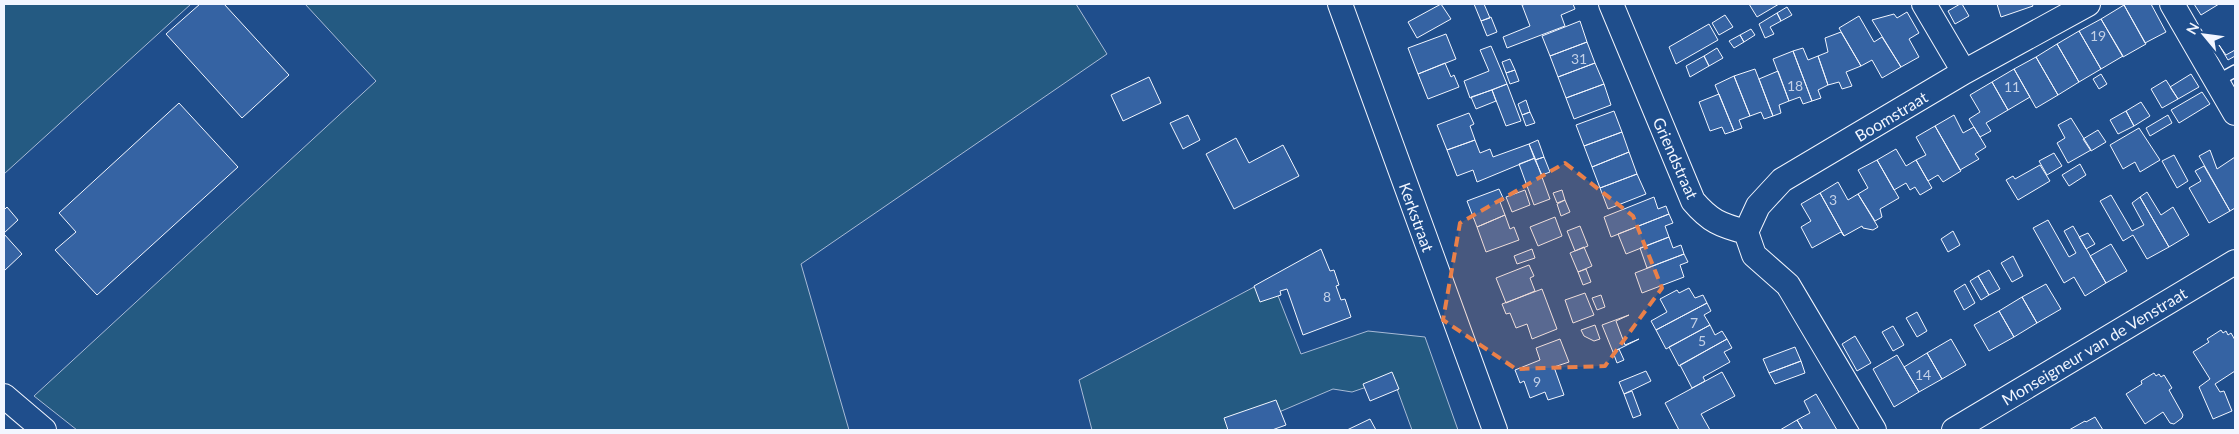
<svg xmlns="http://www.w3.org/2000/svg" width="2239" height="434" font-family="Lato,sans-serif">
  <rect width="100%" height="100%" fill="#1f4e8c"/>
  <!-- green -->
  <path fill="#245a82" stroke="#a8bbd7" d="M4 4H191L4 174Z
    M305 4H1076L1107 54 801 264 849 430H77L34 396 376 81Z
    M1271 278 1301 354 1368 331 1425 337 1458 430H1412L1393 378 1352 392 1333 389 1251 424 1254 430H1092L1079 380Z"/>
  <!-- building -->
  <path fill="#3563a3" stroke="#f2f6ff" d="M200 4H224L289 75 242 118 166 34Z
    M1441 4 1451 19 1417 38 1408 22Z
    M1474 4H1484L1490 18 1481 21Z
    M1527 4H1573L1575 9 1561 15 1565 26 1507 48 1503 37 1530 26 1522 5Z
    M1749 4H1779L1757 17Z
    M1960 4H1962L1969 16 1955 24 1948 11Z
    M1997 4H2032L2033 6 2001 17Z
    M2126 4H2151L2166 32 2145 43 2124 5Z
    M2194 4H2219L2201 15Z
    M2124 5 2146 44 2123 57 2101 19Z
    M1787 7 1792 15 1781 21 1777 13Z
    M1907 12 1919 33 1909 39 1919 57 1901 67 1872 20 1894 14 1897 18Z
    M1777 13 1781 21 1770 27 1774 34 1765 38 1759 24Z
    M1725 15 1733 27 1719 35 1712 23Z
    M1859 16 1874 42 1882 37 1901 67 1882 78 1872 60 1861 66 1839 28Z
    M1491 17 1497 32 1487 36 1481 21Z
    M2101 19 2123 56 2101 69 2079 31Z
    M1580 21 1587 42 1550 56 1542 36Z
    M1709 24 1718 40 1676 64 1669 47Z
    M1751 29 1755 35 1744 42 1740 35Z
    M2079 31 2101 69 2079 82 2057 44Z
    M1841 32 1861 66 1846 72 1852 86 1842 89 1839 82 1828 85 1818 56 1828 52 1825 38Z
    M1446 34 1456 59 1418 74 1408 48Z
    M1740 35 1744 42 1734 48 1729 41Z
    M1587 42 1595 63 1558 77 1550 56Z
    M2057 44 2079 82 2058 95 2036 57Z
    M2219 45 2226 55 2235 50V56L2228 60Z
    M1491 46 1507 84 1470 98 1464 81 1489 71 1480 50Z
    M1717 48 1723 58 1709 66 1704 56Z
    M1803 48 1808 60 1818 56 1828 85 1818 90 1821 98 1812 101 1793 51Z
    M1793 51 1812 101 1803 104 1800 97 1789 101 1773 59Z
    M1704 56 1709 66 1690 77 1686 66Z
    M2036 57 2058 95 2036 108 2014 69Z
    M1510 59 1515 70 1506 73 1502 62Z
    M1445 63 1451 77 1454 75 1459 87 1428 99 1418 74Z
    M1595 63 1604 84 1566 98 1558 77Z
    M1755 69 1773 116 1764 119 1761 112 1750 116 1734 76Z
    M2014 69 2030 97 2008 110 1992 82Z
    M1515 70 1519 81 1510 84 1506 73Z
    M1778 71 1789 101 1779 105 1781 113 1773 116 1759 79Z
    M2101 74 2107 84 2099 89 2093 79Z
    M2191 74 2199 87 2178 99 2170 87Z
    M1734 76 1750 116 1739 120 1742 128 1734 131 1715 85Z
    M1149 77 1161 103 1123 121 1111 95Z
    M2166 80 2178 99 2162 108 2151 89Z
    M1992 82 2008 110 1986 123 1991 131 1980 137 1969 119 1980 112 1970 95Z
    M1507 84 1521 121 1506 126 1492 90Z
    M1604 84 1611 105 1574 119 1566 98Z
    M1492 90 1496 101 1476 109 1471 97Z
    M2202 92 2210 104 2179 123 2171 110Z
    M1719 94 1734 131 1725 134 1722 127 1710 131 1699 102Z
    M1526 100 1530 112 1522 115 1518 104Z
    M2141 102 2150 116 2134 126 2126 111Z
    M179 103 238 167 97 295 55 250 76 232 59 213Z
    M1614 111 1622 132 1584 146 1576 125Z
    M2126 111 2134 126 2118 134 2110 120Z
    M1530 112 1535 123 1526 126 1522 115Z
    M1469 113 1474 124 1470 126 1475 140 1447 150 1437 125Z
    M1188 115 1200 140 1183 149 1170 123Z
    M1954 115 1963 133 1974 127 1986 147 1975 154 1979 159 1960 170 1935 126Z
    M2168 115 2172 123 2150 136 2146 128Z
    M2071 118 2091 150 2068 163 2057 143 2065 138 2058 125Z
    M1935 126 1961 171 1943 182 1938 175 1928 181 1916 160 1926 155 1916 137Z
    M2139 128 2160 160 2140 172 2135 162 2123 169 2110 145Z
    M2098 130 2106 142 2091 151 2083 139Z
    M1622 132 1629 152 1592 167 1584 146Z
    M1236 138 1249 163 1283 145 1299 176 1234 209 1206 154Z
    M1475 140 1480 153 1490 149 1493 157 1529 144 1535 158 1477 182 1473 170 1457 176 1447 150Z
    M1538 140 1544 157 1535 160 1529 144Z
    M1896 149 1906 166 1916 160 1932 188 1920 195 1915 187 1910 190 1906 183 1894 190 1877 160Z
    M2210 150 2217 169 2235 157V208L2230 211 2199 156Z
    M1629 152 1637 174 1600 188 1592 167Z
    M2054 153 2062 166 2047 175 2039 161Z
    M2174 155 2188 181 2177 188 2162 161Z
    M1544 157 1550 172 1542 175 1535 160Z
    M1535 158 1550 199 1534 205 1519 164Z
    M1877 160 1899 198 1880 209 1882 217 1875 221 1858 194 1868 188 1858 170Z
    M2080 164 2086 175 2069 186 2062 175Z
    M2040 165 2050 181 2018 200 2006 180 2013 176 2015 179Z
    M2204 166 2230 211 2209 223 2189 188 2201 181 2195 171Z
    M1637 174 1646 194 1608 209 1600 188Z
    M1838 182 1848 200 1858 194 1878 227 1873 230 1863 228 1862 226 1844 236 1820 193Z
    M1499 189 1504 200 1500 202 1505 215 1477 227 1467 201Z
    M1525 190 1530 205 1512 212 1506 197Z
    M1562 190 1565 200 1557 203 1553 193Z
    M2147 192 2161 215 2173 207 2189 235 2169 247 2140 197Z
    M1820 193 1844 236 1841 232 1812 248 1801 227 1811 221 1801 204Z
    M2111 195 2132 231 2144 225 2132 203 2140 197 2169 247 2147 259 2133 235 2123 241 2100 201Z
    M1654 197 1658 209 1666 206 1669 214 1611 237 1604 217Z
    M1565 200 1570 212 1561 216 1557 204Z
    M7 207 18 220 4 233V210Z
    M1669 214 1673 223 1665 226 1669 237 1626 254 1618 234Z
    M1505 215 1510 229 1514 227 1519 240 1486 252 1477 227Z
    M1555 217 1562 236 1538 246 1530 227Z
    M2048 220 2069 257 2076 253 2064 231 2073 226 2106 283 2085 296 2074 277 2064 283 2033 228Z
    M1580 226 1588 246 1575 251 1567 231Z
    M1953 231 1960 245 1948 252 1941 239Z
    M2088 233 2095 244 2086 249 2079 237Z
    M4 234 22 254 4 271Z
    M1669 237 1673 248 1681 245 1684 254 1647 268 1640 248Z
    M2111 244 2127 271 2106 283 2090 256Z
    M1584 247 1592 266 1578 272 1570 253Z
    M1321 249 1330 271 1334 270 1339 285 1336 286 1341 300 1345 299 1351 317 1303 335 1287 289 1280 291 1281 295 1260 302 1254 286Z
    M1532 249 1535 258 1517 264 1514 256Z
    M1684 254 1688 262 1680 265 1684 277 1642 293 1635 273Z
    M2013 256 2023 276 2012 282 2001 263Z
    M1529 265 1534 276 1530 278 1535 291 1506 303 1496 278Z
    M1586 269 1591 282 1583 285 1578 272Z
    M1989 270 2000 289 1989 295 1978 276Z
    M1978 276 1989 295 1981 300 1970 281Z
    M1965 284 1975 303 1964 310 1954 291Z
    M2046 284 2061 309 2037 323 2022 297Z
    M1689 288 1695 298 1703 295 1707 303 1656 330 1651 321 1667 312 1660 299 1677 290 1679 293Z
    M1542 289 1557 329 1532 339 1527 324 1516 328 1510 313 1506 314 1502 304Z
    M1585 293 1594 315 1573 323 1565 300Z
    M1601 295 1605 307 1597 310 1592 298Z
    M2022 297 2037 323 2014 337 1999 311Z
    M1707 303 1711 311 1704 315 1710 325 1666 349 1656 330Z
    M1999 311 2014 337 1989 351 1974 325Z
    M1917 312 1927 331 1917 337 1906 318Z
    M1629 315 1616 321 1625 345 1639 339 1613 352 1602 325Z
    M1595 325 1600 339 1594 341 1584 336 1581 330Z
    M1710 325 1715 335 1722 331 1727 339 1679 366 1669 347Z
    M1893 326 1904 345 1893 351 1882 332Z
    M2221 330 2223 333 2226 331 2228 335 2231 333 2235 340V371L2215 384 2220 392 2224 391 2232 411 2213 419 2199 387 2210 379 2193 352 2209 342 2207 339Z
    M1855 336 1871 363 1857 371 1842 344Z
    M1560 339 1569 362 1554 367 1564 395 1548 400 1545 392 1530 398 1524 381 1520 383 1515 370 1540 360 1536 348Z
    M1727 339 1732 348 1724 352 1730 362 1703 377 1705 381 1692 388 1680 365Z
    M1951 339 1966 365 1942 379 1927 353Z
    M1795 347 1801 361 1769 373 1763 359Z
    M1619 349 1624 360 1617 363 1613 352Z
    M1927 353 1942 379 1919 392 1904 367Z
    M1897 355 1919 392 1894 407 1873 369Z
    M1801 361 1805 373 1775 384 1769 373Z
    M1646 371 1651 381 1624 394 1619 382Z
    M1392 372 1399 389 1370 401 1363 384Z
    M1722 372 1735 396 1701 414 1710 430H1679L1665 403Z
    M2154 373 2156 376 2159 374 2161 377 2164 375 2172 388 2169 390 2183 415 2182 418 2174 424 2170 423 2163 412 2145 424 2126 394 2142 384 2141 381Z
    M1632 391 1641 415 1633 418 1624 394Z
    M1816 394 1837 430H1803L1797 420 1810 413 1804 401Z
    M1276 400 1286 425 1272 430H1228L1224 418Z
    M2095 417 2103 430H2069L2085 421 2086 422Z
    M1370 419 1376 430H1347Z
    M1797 420 1803 430H1780Z"/>
  <g fill="none" stroke-linecap="round" stroke-linejoin="round">
    <!-- service casing -->
    <g stroke="#f2f6ff" stroke-width="14">
      <path id="service" d="M2217 81 2235 71"/>
    </g>
    <!-- minor casing -->
    <g stroke="#f2f6ff" stroke-width="26">
      <path id="minor" d="M1340 4 1495 430
        M1611 4 1693 201C1710 221 1720 225 1746 232L1754 255 1788 285 1874 430
        M1924 4 1964 72
        M2172 4 2235 113
        M1746 232 1758 206 1782 180 1964 72 2088 4
        M4 396 44 430
        M1954 430 2235 262"/>
    </g>
    <!-- service -->
    <use href="#service" stroke="#1f4e8c" stroke-width="11"/>
    <!-- minor -->
    <use href="#minor" stroke="#1f4e8c" stroke-width="24"/>
  </g>
  <!-- marked area -->
  <path fill="#ea8049" fill-opacity="0.2" stroke="#ea8049" stroke-width="4" stroke-dasharray="10 6" stroke-linejoin="round" d="M1565 163 1633 216 1662 288 1605 366 1516 369 1443 320 1460 223Z"/>
  <g text-anchor="middle" dominant-baseline="central" stroke-width="4" stroke-linejoin="round" paint-order="stroke">
    <!-- number labels -->
    <g font-size="14" fill="#c3d1e8">
      <text x="2098" y="35">19</text>
      <text x="1579" y="58">31</text>
      <text x="1795" y="85">18</text>
      <text x="2012" y="86">11</text>
      <text x="1833" y="199">3</text>
      <text x="1327" y="296">8</text>
      <text x="1694" y="322">7</text>
      <text x="1702" y="340">5</text>
      <text x="1923" y="374">14</text>
      <text x="1537" y="381">9</text>
    </g>
    <!-- street labels -->
    <g font-size="16" fill="#f2f6ff" stroke="#1f4e8c">
      <text transform="translate(1891 116) rotate(-31)">Boomstraat</text>
      <text transform="translate(1676 158) rotate(66)">Griendstraat</text>
      <text transform="translate(1417 217) rotate(70)">Kerkstraat</text>
      <text transform="translate(2094 346) rotate(-31)">Monseigneur van de Venstraat</text>
    </g>
  </g>
  <!-- border -->
  <rect width="2239" height="434" fill="none" stroke="#f2f6ff" stroke-width="10"/>
  <!-- north arrow -->
  <g transform="translate(2204 35) rotate(299)" stroke="#1f4e8c" stroke-width="4" paint-order="stroke">
  <path d="M0-4L9 19L0 12L-9 19Z" fill="#f2f6ff"/>
  <text y="-8" font-size="14" font-weight="bold" text-anchor="middle" fill="#f2f6ff">N</text>
  </g>
</svg>
